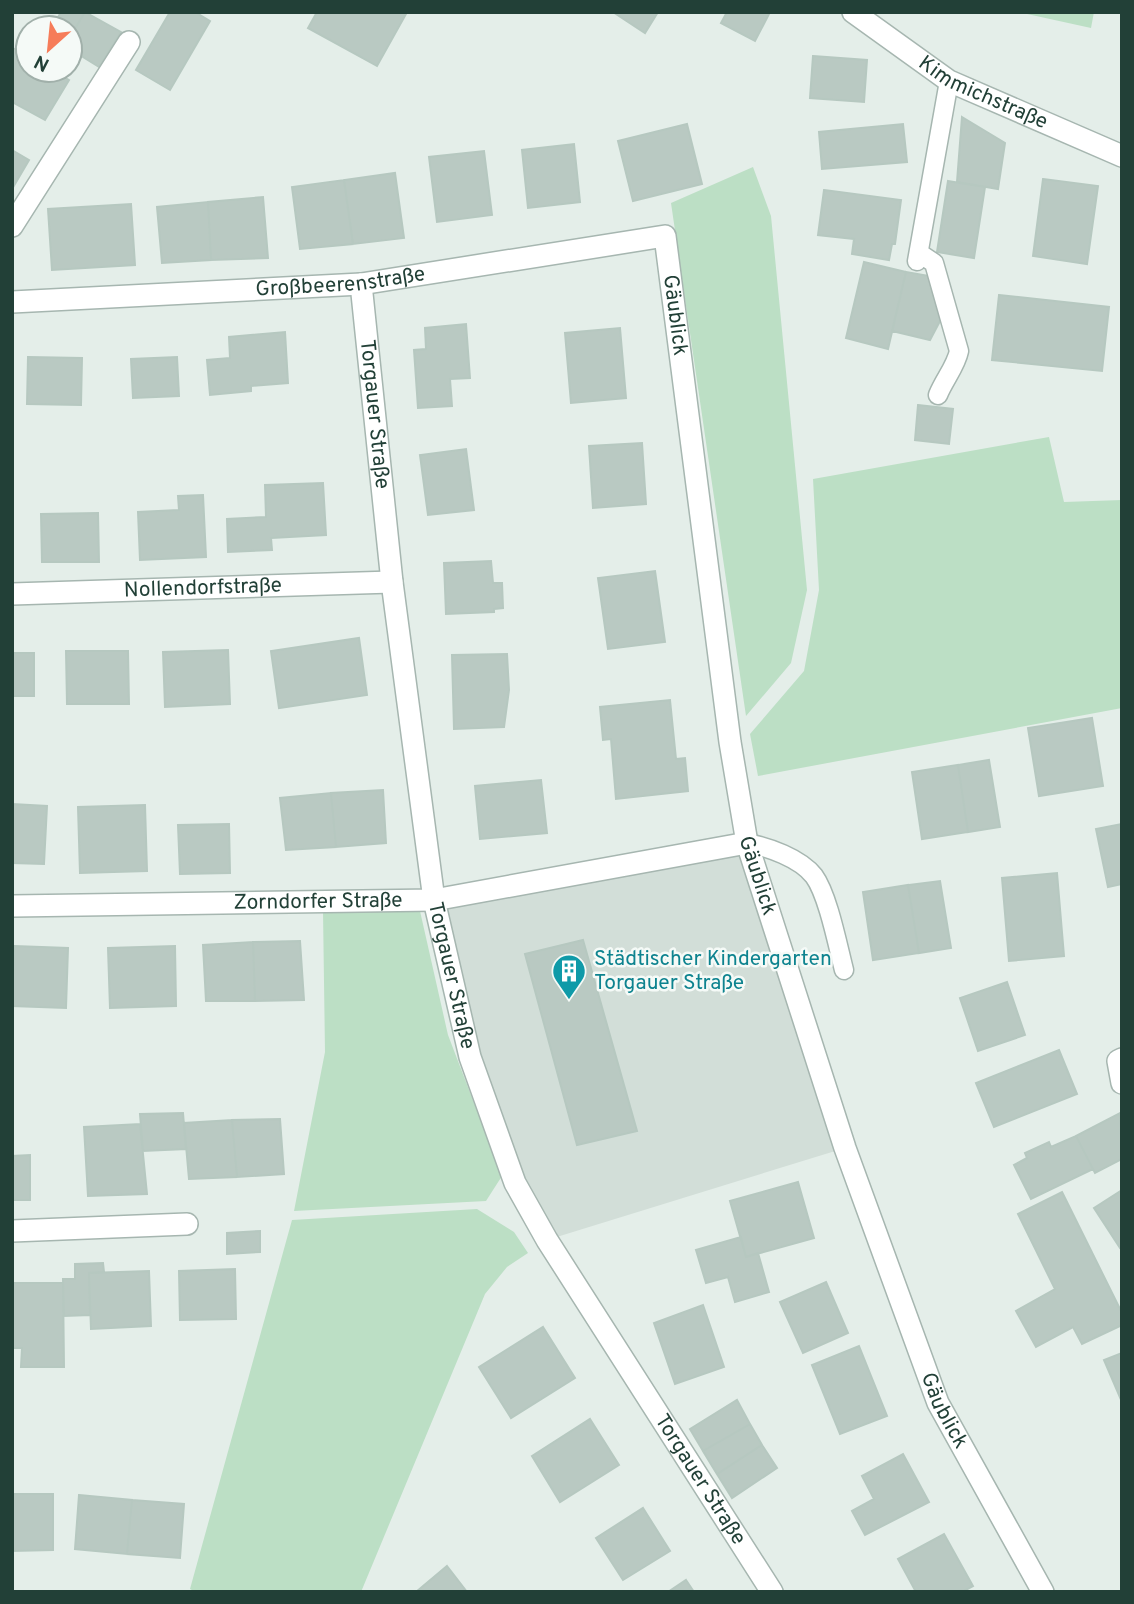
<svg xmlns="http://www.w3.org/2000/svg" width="1134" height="1604" font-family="Overpass,sans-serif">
  <rect width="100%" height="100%" fill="#e4eee9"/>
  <!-- built -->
  <path fill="#d2ded8" d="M747 843 845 1148 547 1240 515 1183 434 900Z"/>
  <!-- green -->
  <path fill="#bcdfc5" d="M1018 12H1094L1091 28Z
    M753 167 771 216 807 590 791 663 746 716 671 203Z
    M1049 437 1064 502 1122 500V708L758 776 750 734 804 671 819 590 813 479Z
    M323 911H420L448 1035 502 1176 486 1201 294 1211 325 1052Z
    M477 1209 514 1232 528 1253 507 1267 485 1294 361 1592H196L190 1589 292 1220Z"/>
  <!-- building -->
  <path fill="#b9c9c2" stroke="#b6c8c0" stroke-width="2" d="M61 12H85L70 37V28H52Z
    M85 12 121 32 99 67 70 49V37Z
    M170 12H195L210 21 170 90 136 70Z
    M317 12H402L406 14 377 66 308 28Z
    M613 12H658L645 33Z
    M727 12H770L755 41 721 23Z
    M13 48 28 57V70H52L69 80 45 120 12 102Z
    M813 56 867 60 864 102 810 98Z
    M962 117 1005 143 998 189 957 182Z
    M687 124 702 184 633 201 618 141Z
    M903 124 907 162 822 169 819 132Z
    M574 144 580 202 528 208 522 150Z
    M12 150 29 160 12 189Z
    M484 151 492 215 437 222 429 157Z
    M395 173 404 238 353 244 344 180Z
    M1043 179 1098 186 1087 264 1033 256Z
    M344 180 353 244 300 249 292 187Z
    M948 181 985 187 974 258 937 252Z
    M824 190 901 200 895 244H892L889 260 852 254 854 239 818 235Z
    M263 197 268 258 211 260 208 202Z
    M208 202 211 260 162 263 157 207Z
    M131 204 135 265 52 270 48 209Z
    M864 262 906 272 888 349 846 338Z
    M906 272 935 277 940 321 930 340 892 331Z
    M999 295 1109 307 1102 371 992 360Z
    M466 324 470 378 450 379 452 406 418 408 414 350 426 349 425 328Z
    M620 328 626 398 571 403 565 333Z
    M285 332 288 383 251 386V391L210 395 207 360 230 358 229 337Z
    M28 357 82 358 81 405 27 404Z
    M177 357 179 396 133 398 131 359Z
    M918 405 953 409 949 444 915 440Z
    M642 443 646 504 593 508 589 446Z
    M466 449 474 510 428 515 420 455Z
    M323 483 326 535 271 538 272 550 228 552 227 519 266 517 265 485Z
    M203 495 206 557 140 560 138 512 179 510 178 496Z
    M98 513 99 562H42L41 514Z
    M491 561 493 583H502L503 608 494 609V612L446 614 444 563Z
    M655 571 665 642 608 649 598 578Z
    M359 638 367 695 279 708 271 651Z
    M228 650 230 704 165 707 163 652Z
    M66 651H128L129 704H67Z
    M12 653H34V696H12Z
    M507 654 509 690 504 727 454 729 452 655Z
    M670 700 676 759 685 758 688 791 616 799 611 739 603 740 600 707Z
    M1092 718 1103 786 1039 796 1028 728Z
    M989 760 1000 827 968 832 958 765Z
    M958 765 968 832 922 839 912 772Z
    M541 780 547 833 480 839 475 786Z
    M383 790 386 843 336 847 331 793Z
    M331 793 336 847 286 850 280 798Z
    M12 804 47 806 44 864 12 863Z
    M145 805 147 871 80 873 78 807Z
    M229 824 230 873 180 874 178 825Z
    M1122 824V884L1108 887 1096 829Z
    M1057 873 1064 956 1009 961 1002 878Z
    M940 881 951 948 919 953 908 885Z
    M908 885 919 953 873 960 863 892Z
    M583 940 637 1131 577 1145 525 954Z
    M300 941 304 1000 255 1001 253 942Z
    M253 942 255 1001H206L203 945Z
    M14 946 68 948 66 1008 12 1006Z
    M175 946 176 1006 110 1008 108 948Z
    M1007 982 1025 1035 978 1051 960 998Z
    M1059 1050 1077 1094 994 1127 976 1083Z
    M183 1113 186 1149 143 1151 140 1114Z
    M1120 1113 1122 1159 1095 1173 1076 1136Z
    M280 1119 284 1174 237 1177 232 1120Z
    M232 1120 237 1177 189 1179 184 1123Z
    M140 1124 147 1194 88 1196 84 1127Z
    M1076 1136 1093 1169 1031 1199 1014 1165 1027 1158 1025 1153 1049 1142 1051 1147Z
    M30 1155V1200H12V1156Z
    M798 1182 814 1238 746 1257 730 1201Z
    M1122 1190V1247L1120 1248 1094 1208Z
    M1062 1192 1122 1313V1325L1082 1344 1073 1327 1036 1347 1016 1311 1055 1289 1018 1214Z
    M260 1231V1252L227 1254V1233Z
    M741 1237 746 1257 758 1253 769 1292 735 1302 728 1277 706 1283 696 1250Z
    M103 1263 104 1272 89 1273 90 1315 64 1316 63 1279H75V1264Z
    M235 1269 236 1319 180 1320 179 1271Z
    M149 1271 151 1326 91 1329 89 1273Z
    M826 1282 848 1333 803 1353 780 1302Z
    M12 1283H63L64 1367H21L22 1348H12Z
    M703 1305 724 1367 675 1384 654 1323Z
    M543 1327 575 1378 511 1418 479 1367Z
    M859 1346 887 1416 840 1434 812 1365Z
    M1122 1353V1402L1104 1360Z
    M737 1400 750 1424 703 1451 690 1429Z
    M590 1419 619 1465 560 1502 532 1456Z
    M750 1424 762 1445 717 1474 703 1451Z
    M762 1445 777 1468 732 1498 717 1474Z
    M903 1454 929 1502 865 1535 852 1511 874 1499 862 1476Z
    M12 1494H53V1550L12 1551Z
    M79 1495 132 1500 127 1554 75 1549Z
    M132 1500 184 1504 180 1558 127 1554Z
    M643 1508 670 1551 623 1580 596 1538Z
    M944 1534 973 1586 962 1592H916L898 1559Z
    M447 1566 467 1592H416Z
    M686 1580 694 1592H668Z"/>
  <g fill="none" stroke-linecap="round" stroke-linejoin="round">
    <!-- service casing -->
    <g stroke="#a6b6b0" stroke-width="21">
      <path id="service" d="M919 253 934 263 959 351C956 366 944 380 938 395
        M917 261 949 81
        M747 843C768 847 800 858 814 876 828 895 838 947 844 970"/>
    </g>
    <!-- minor casing -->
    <g stroke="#a6b6b0" stroke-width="24">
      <g id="minor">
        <path id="s1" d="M853 12 949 81 1122 156"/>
        <path d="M12 226 129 42"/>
        <path id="s2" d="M361 284 392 582 434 900 470 1057 515 1183 547 1240 772 1592"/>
        <path id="s3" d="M12 302 361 284 665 236 730 742 747 843 845 1148 938 1403 1043 1592"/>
        <path id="s4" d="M12 594 392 582"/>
        <path id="s5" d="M12 906 434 900 747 843"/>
        <path d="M1122 1059 1118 1061 1122 1083"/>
        <path d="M12 1231 187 1224"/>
      </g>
    </g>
    <!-- service -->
    <use href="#service" stroke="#fff" stroke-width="18"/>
    <!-- minor -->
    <use href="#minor" stroke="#fff" stroke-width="21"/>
  </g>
  <!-- icons -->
  <defs>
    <g id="building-pin" transform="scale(1.75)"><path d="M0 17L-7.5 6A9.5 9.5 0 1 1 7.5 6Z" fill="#0f9aa8" stroke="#f5faf7"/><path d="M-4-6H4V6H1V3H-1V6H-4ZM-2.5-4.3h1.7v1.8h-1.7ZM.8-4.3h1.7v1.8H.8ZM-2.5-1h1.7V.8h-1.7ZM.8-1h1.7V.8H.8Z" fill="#fff"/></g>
  </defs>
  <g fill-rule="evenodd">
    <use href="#building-pin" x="569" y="971"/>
  </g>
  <g text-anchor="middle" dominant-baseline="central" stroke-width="5" stroke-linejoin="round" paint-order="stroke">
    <!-- street labels -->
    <g font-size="21" fill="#224037" stroke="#f5faf7">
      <text stroke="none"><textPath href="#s1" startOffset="154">Kimmichstraße</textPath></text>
      <text stroke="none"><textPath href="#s3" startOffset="329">Großbeerenstraße</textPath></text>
      <text stroke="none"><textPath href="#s3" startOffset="737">Gäublick</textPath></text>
      <text stroke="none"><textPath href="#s2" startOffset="131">Torgauer Straße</textPath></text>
      <text stroke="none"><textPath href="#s4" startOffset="191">Nollendorfstraße</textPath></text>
      <text stroke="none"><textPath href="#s3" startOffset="1304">Gäublick</textPath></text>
      <text stroke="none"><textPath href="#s5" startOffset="306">Zorndorfer Straße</textPath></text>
      <text stroke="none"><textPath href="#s2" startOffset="698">Torgauer Straße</textPath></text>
      <text stroke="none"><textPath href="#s3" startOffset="1871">Gäublick</textPath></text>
      <text stroke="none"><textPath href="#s2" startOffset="1265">Torgauer Straße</textPath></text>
    </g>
    <!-- culture labels -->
    <g font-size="21" fill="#0d838f" stroke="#f5faf7" text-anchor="start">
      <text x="594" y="959">Städtischer Kindergarten<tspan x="594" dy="24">Torgauer Straße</tspan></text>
    </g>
  </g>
  <!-- border -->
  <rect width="1134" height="1604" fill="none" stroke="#224037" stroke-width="28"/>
  <!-- north arrow -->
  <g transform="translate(49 49) rotate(207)"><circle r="33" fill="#f5faf7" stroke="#a1b0aa" stroke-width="2"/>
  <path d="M0-5L12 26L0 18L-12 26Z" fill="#f67c59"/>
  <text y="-10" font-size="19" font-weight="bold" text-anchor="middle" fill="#224037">N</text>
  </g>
</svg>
